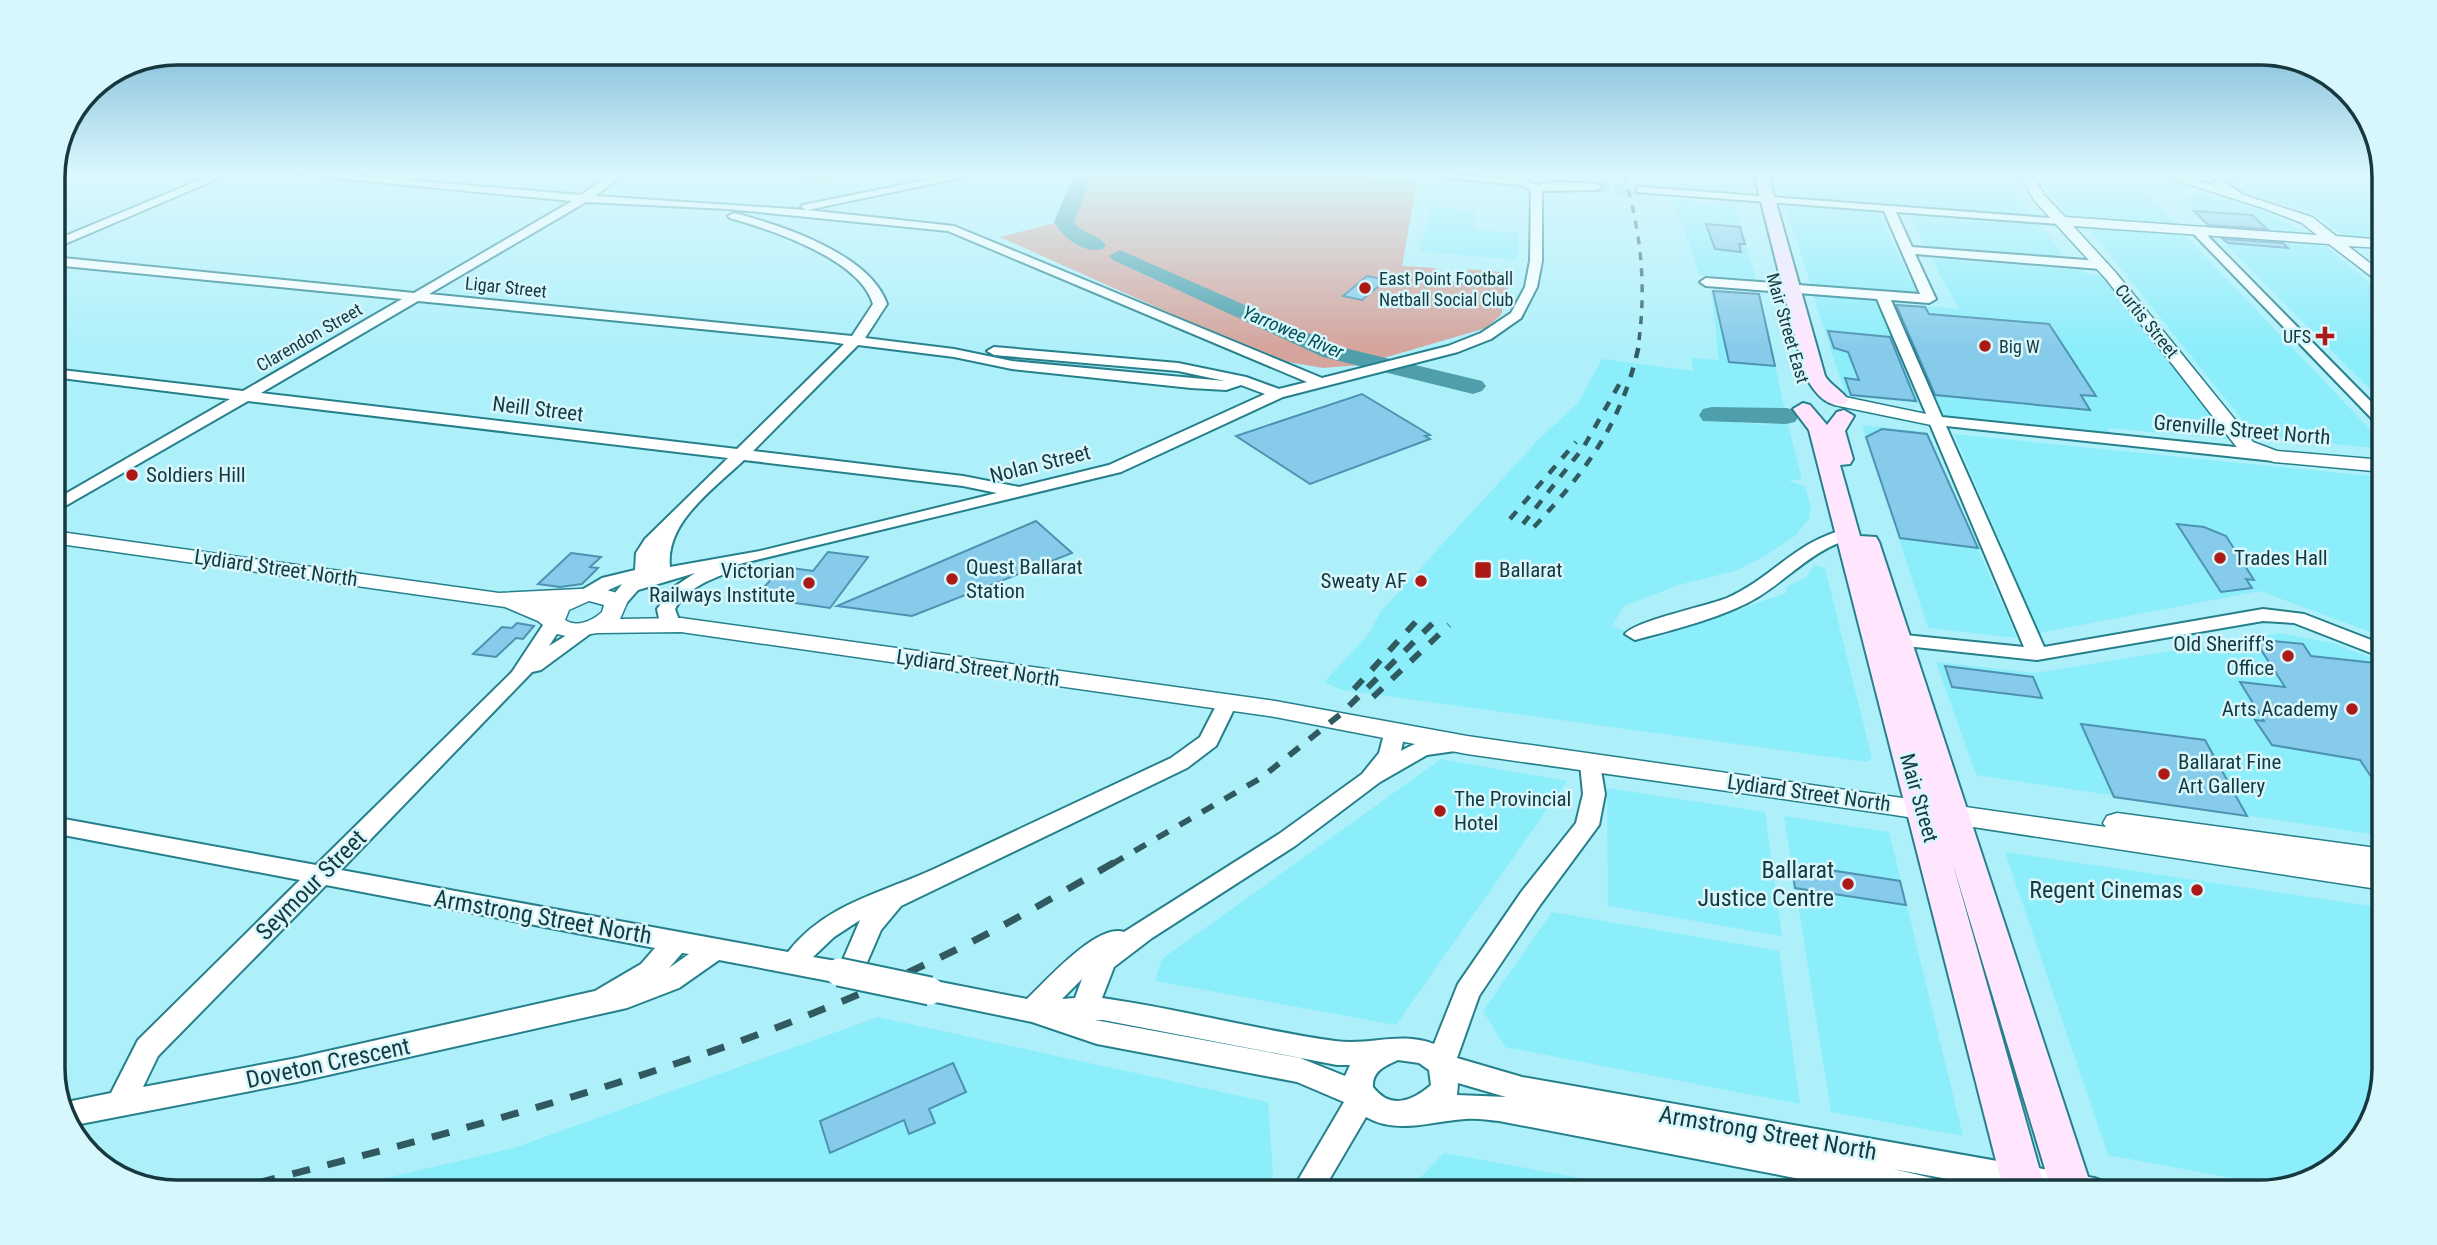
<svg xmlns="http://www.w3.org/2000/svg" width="2437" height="1245" font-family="'Roboto Condensed',sans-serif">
  <rect width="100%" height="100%" fill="#aef0fa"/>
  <!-- built -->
  <path fill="#8cedfb" d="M1656 174H1727L1731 191 1662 187Z
    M1774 174H2006L2007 182 2031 214 1782 196Z
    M2043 174H2119L2146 193 2177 225 2067 217 2045 184Z
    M2267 174H2384V239L2345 236 2311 212 2227 186Z
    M2203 193 2266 212 2304 232 2208 226 2182 199Z
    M1670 199 1734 204 1756 279 1699 275 1685 230Z
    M1785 206 1878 213 1917 293 1811 285Z
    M1431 207 1475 210 1474 230 1519 233 1517 260 1419 251Z
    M1910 216 2041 225 2064 257 1926 247Z
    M2088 227 2184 234 2384 444V449L2255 436Z
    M2218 237 2326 246 2384 295V394L2374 393Z
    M1931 258 2083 270 2087 274 2101 275 2229 439 2108 428 2111 434 1944 418 1893 303 1959 309Z
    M1711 290 1760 294 1785 411 1712 408 1718 420 1768 425 1787 421 1802 479 1788 481 1805 486 1811 507 1809 519 1795 536 1765 556 1735 571 1679 585 1624 606 1612 626 1651 640 1786 593V587L1806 578 1814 565 1825 568 1872 759 1867 762 1342 690 1324 682 1368 635 1381 611 1539 439 1578 403 1602 359 1693 371 1691 358 1719 360Z
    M1813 295 1876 301 1920 403 1846 396Z
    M1862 425 1927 432 2017 638 1928 628Z
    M1954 434 2370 476 2384 492V637L2260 591 2039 633Z
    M2280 633 2333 643 2384 663V836L1976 775 1936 662 2035 673Z
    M1441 759 1567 781 1396 1025 1155 981 1162 959Z
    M1607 788 1765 812 1782 936 1608 906Z
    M1784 816 1889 832 1963 1136 1831 1112Z
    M2005 852 2384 908V1069L2372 1123 2329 1172 2280 1187 2108 1155Z
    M1552 912 1779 951 1800 1104 1505 1047 1483 1011Z
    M878 1017 1268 1102 1273 1176 1256 1192H326L514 1148Z
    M1444 1153 1657 1192H1406Z"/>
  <!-- green -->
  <path fill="#d5a49d" d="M740 174H864L825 181Z
    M1091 174H1325L1417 181 1402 266 1436 268 1434 280 1465 283 1468 269 1512 273 1501 315 1486 328 1360 365 1323 368 1288 362 1183 319 1000 237 1075 218Z"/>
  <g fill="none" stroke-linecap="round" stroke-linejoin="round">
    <!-- river -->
    <path fill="#4e9fab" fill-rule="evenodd" d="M1074 174H1092L1074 222C1082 234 1098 234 1106 245L1103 249C1083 254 1064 238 1054 222Z
      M1120 250 1340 347 1482 381 1486 386 1482 391 1473 394 1323 357 1113 260 1109 256Z
      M1712 407 1786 408 1795 410 1799 416 1795 422 1786 424 1703 421 1699 415 1703 409Z"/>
  </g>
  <!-- building -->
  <path fill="#87cbea" stroke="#4d93b1" stroke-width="2" d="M2194 211 2252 215 2267 229 2208 225Z
    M1706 224 1740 227 1745 244H1739L1741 252 1715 249Z
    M2223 239 2283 243 2288 248 2228 243Z
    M1367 276 1386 280 1362 300 1343 296Z
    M1713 291 1759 294 1775 366 1729 362Z
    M1896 305 1925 307 1929 314 2049 324 2096 396 2081 395 2090 410 1935 395Z
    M1828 331 1890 337 1916 401 1851 395 1845 378 1859 380 1848 352 1834 348Z
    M1362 394 1430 435 1425 436 1430 439 1310 484 1236 436Z
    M1882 429 1927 434 1978 548 1900 538 1866 437Z
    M1036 521 1072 553 912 616 837 606Z
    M2177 524 2204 527 2226 536 2254 580 2246 579 2252 588 2221 592Z
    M828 552 868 557 830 608 767 599 771 594 760 592 778 571 789 573 792 568 813 571Z
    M571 553 601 557 590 567 598 568 582 584 560 587 538 584Z
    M517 623 534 626 523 639 516 638 496 657 473 654 502 627 512 628Z
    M2254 639 2303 644 2311 656 2384 664V796L2360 760 2272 745 2255 720 2264 721 2240 682 2285 687Z
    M1945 666 2033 677 2042 698 1952 687Z
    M2081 724 2205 740 2247 816 2114 797Z
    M1791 864 1900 881 1906 905 1795 888Z
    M953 1063 966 1092 929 1109 935 1123 909 1134 904 1120 830 1153 820 1121Z"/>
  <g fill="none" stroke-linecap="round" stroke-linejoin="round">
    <!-- minor-tunnel -->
    <path stroke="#8fcbd4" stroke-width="12" stroke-dasharray="12 6" stroke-linecap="butt" d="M1597 187 1641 190"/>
    <!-- minor casing -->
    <g stroke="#26808c" stroke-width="4">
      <path id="minor" d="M214 174H229L53 249V241Z
        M292 174H336L581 195 611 174H624L595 196 807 210 801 207 803 205 956 174H979L807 210 954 226 1322 378 1448 346 1481 333 1511 313 1525 287 1530 261 1531 190 1521 185 1411 174 1523 179 1538 185 1558 182 1597 184 1602 187 1597 190 1542 191V261L1537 287 1521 318 1491 339 1458 352 1283 397 1121 472 723 568 722 575C704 582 685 591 675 609L680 623 670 629 660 623 657 609 674 587 695 573 638 590 623 607 616 609 607 603 622 584 579 603 570 597 602 578 635 570 636 553 645 539 728 458 248 401 53 513V501L230 399 53 377V369L243 391 402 299 53 265V257L414 293 572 201ZM586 202 728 209 948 231 1307 382 1279 389 1246 377 1178 363 994 347 987 351 994 355 1178 371 1225 381 1012 361 954 349 865 338 887 304C870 254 781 225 734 213L728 216 730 218C772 230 860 259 873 304L852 336 429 294ZM418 301 832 342 844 344 737 449 261 393ZM858 345 954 357 1012 369 1191 388 1226 390 1241 385 1265 394 1109 465 1019 487 963 476 753 451ZM744 460 963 486 997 493 760 551 670 567C665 522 714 489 744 460Z
        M2230 174H2245L2225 183 2241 193V197H2233L2212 183Z
        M1641 187 2063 219 2065 221 2059 224 1896 212 1912 247 2100 261 2106 265 2100 269 1915 254 1936 299 1929 303 1891 300 1942 417 2274 451 2282 456 2274 461 1946 426 2044 647 2263 609 2304 614 2384 645V658L2294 623 2263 621 2037 660 1878 643 1875 639 1885 633 2024 647 1930 424 1923 420 1927 416 1877 299 1706 286 1700 282 1706 278 1920 294 1884 211 1637 192V188Z
        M2192 228H2200L2384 415V428L2379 426 2192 232Z
        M1848 529 1857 534 1854 538C1814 548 1792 576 1758 597 1725 617 1673 630 1635 640L1625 634C1635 621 1707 606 1727 598 1773 578 1796 540 1848 529Z
        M554 617 564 623 549 646 588 622 598 628 541 670 532 672 341 870 788 952C825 904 882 893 934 869 1013 832 1092 795 1171 758L1200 737 1220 698H1234L1237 703 1216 746 1187 768 901 906 881 930 859 981 850 985 719 960 679 988 627 1008 297 1082 70 1126 62 1103 111 1093 138 1040 300 880 53 833V817L316 865 512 672 547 619ZM326 885 655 948 641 964 595 991 297 1058 143 1087 158 1056ZM860 920 842 962 813 957 834 937ZM682 953 689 954 669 968Z
        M1394 725 1402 727 1405 732 1401 751C1418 741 1441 734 1462 740L1465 745 1462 750 1427 755 1380 782 1295 846 1152 938 1114 967 1102 998C1180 1009 1257 1030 1335 1041 1371 1046 1399 1031 1434 1044L1458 984 1522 891 1576 823 1583 794 1580 763 1583 758H1599L1605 794 1599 825 1540 905 1479 996 1457 1058 1522 1077 2094 1178 2105 1182 2109 1192H2019L1893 1169 1949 1182 1953 1192H1868L1499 1121C1488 1120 1476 1118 1465 1119 1431 1121 1398 1135 1366 1117L1322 1192H1291L1344 1102 1297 1082 1097 1044 1032 1022 921 999 917 991 921 983 930 980 1027 999C1046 981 1097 923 1124 932L1279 834 1362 774 1379 753 1386 727ZM1082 979 1075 998 1062 999ZM1095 1020H1103L1337 1065H1350L1345 1076 1300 1058ZM1398 1060 1419 1063 1429 1070 1431 1085C1413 1101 1390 1110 1373 1087 1372 1071 1385 1066 1398 1060ZM1458 1083 1506 1097 1457 1095Z"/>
    </g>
    <!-- tertiary casing -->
    <g stroke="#26808c" stroke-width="3">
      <path id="tertiary" d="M2020 174H2032L2044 195 2065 217 2317 235 2302 223 2263 208 2157 174H2178L2312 217 2336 236 2384 240V248L2348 246 2384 274V286L2329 244 2073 226 2116 273 2253 442 2277 451 2384 460V472L2274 462 2239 450 2106 279 2034 200Z
        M1840 396 1931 415 1940 420 1931 425 1834 405 1831 401Z
        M53 531 499 593 600 588 617 593 627 603 620 619 681 618 1275 701 1467 736 2106 827 2103 823 2107 816 2117 813 2384 849V890L1888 814 1467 754 1275 717 681 632 598 633 570 637 553 633 538 621 505 607 53 543ZM589 601 604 605 602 612C592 621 577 628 565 620L569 610Z"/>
    </g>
    <!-- secondary casing -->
    <g stroke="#26808c" stroke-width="4">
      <path id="secondary" d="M1754 174H1768L1825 376C1831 386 1842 390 1848 400L1845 404C1826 409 1814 391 1805 376Z
        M1803 403 1810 405 1827 425 1837 412 1844 410 1854 416 1845 431 1853 459 1850 464 1840 465 1860 536 1876 537 1879 542 2093 1192H2052L1952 861 2046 1192H2004L1809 430 1793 409Z"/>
    </g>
    <!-- minor -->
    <use href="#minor" fill="#fff" fill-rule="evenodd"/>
    <!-- tertiary -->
    <use href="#tertiary" fill="#fff" fill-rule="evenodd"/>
    <!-- secondary -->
    <use href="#secondary" fill="#ffe6fe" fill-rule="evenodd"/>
    <!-- rail-far3 -->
    <path stroke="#315a60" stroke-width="3.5" stroke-dasharray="8 8" stroke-linecap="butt" d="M1624 174C1641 232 1647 287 1638 347"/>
    <!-- rail-far2 -->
    <path stroke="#315a60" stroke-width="4.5" stroke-dasharray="10 10" stroke-linecap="butt" d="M1510 519 1576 442
      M1523 524 1583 448 1620 383
      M1534 527C1587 470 1622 423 1639 345"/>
    <!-- rail-far1 -->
    <path stroke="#315a60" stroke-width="6" stroke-dasharray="13 13" stroke-linecap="butt" d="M1354 689 1422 615
      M1373 697 1449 625
      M1112 864 1261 778 1342 713 1436 620"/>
    <!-- rail -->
    <path stroke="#315a60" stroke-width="7" stroke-dasharray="18 18" stroke-linecap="butt" d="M223 1192C466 1129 716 1066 943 956 1002 928 1059 894 1115 862"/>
    <!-- minor-bridge casing -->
    <g stroke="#26808c" stroke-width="31" stroke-linecap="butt">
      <path id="minor-bridge" d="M839 972 930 991"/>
    </g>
    <!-- minor-bridge -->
    <use href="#minor-bridge" stroke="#fff" stroke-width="27"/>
  </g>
  <!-- sky -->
  <linearGradient id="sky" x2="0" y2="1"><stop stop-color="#6aacd0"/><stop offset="0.5" stop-color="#dbf8fd"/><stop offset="1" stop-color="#dbf8fd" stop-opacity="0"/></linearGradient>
  <rect width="2437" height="349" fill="url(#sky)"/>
  <!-- markers -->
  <g fill="#ac1a18" stroke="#d7f7fc" stroke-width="2.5">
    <circle cx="1365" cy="288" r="7"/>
    <path d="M2321.5 325.5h7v7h7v7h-7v7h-7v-7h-7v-7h7z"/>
    <circle cx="1985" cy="346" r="7"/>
    <circle cx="132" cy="475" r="7"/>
    <circle cx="2220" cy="558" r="7"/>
    <rect x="1474" y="561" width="18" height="18" rx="3.5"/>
    <circle cx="952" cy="579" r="7"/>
    <circle cx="1421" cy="581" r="7"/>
    <circle cx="809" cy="583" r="7"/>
    <circle cx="2288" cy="656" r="7"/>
    <circle cx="2352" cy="709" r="7"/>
    <circle cx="2164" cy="774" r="7"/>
    <circle cx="1440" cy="811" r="7"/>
    <circle cx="1848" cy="884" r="7"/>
    <circle cx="2197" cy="890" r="7"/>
  </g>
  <g text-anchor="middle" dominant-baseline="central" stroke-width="5" stroke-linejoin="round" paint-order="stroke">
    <!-- far-poi labels -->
    <g font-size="18" fill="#15393e" stroke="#d7f7fc" text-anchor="start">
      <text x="1379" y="278">East Point Football<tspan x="1379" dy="21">Netball Social Club</tspan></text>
      <text x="2311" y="336" text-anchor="end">UFS</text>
      <text x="1999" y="346">Big W</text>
    </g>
    <!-- far-street labels -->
    <g font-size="18" fill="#15393e" stroke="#d7f7fc">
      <text transform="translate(506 287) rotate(6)">Ligar Street</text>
      <text transform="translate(2147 321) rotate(51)">Curtis Street</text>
      <text transform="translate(1788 328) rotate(74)">Mair Street East</text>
      <text transform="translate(309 337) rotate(-30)">Clarendon Street</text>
    </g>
    <!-- far-water labels -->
    <g font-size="19" font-style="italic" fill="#024f58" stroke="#d7f7fc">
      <text transform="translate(1293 332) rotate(23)">Yarrowee River</text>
    </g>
    <!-- street labels -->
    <g font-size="21" fill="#15393e" stroke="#d7f7fc">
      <text transform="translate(538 409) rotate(7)">Neill Street</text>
      <text transform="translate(2242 430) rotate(5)">Grenville Street North</text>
      <text transform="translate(1040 464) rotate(-14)">Nolan Street</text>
      <text transform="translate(276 568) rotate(8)">Lydiard Street North</text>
      <text transform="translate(978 668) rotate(8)">Lydiard Street North</text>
      <text transform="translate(1809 793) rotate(8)">Lydiard Street North</text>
      <text transform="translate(1919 798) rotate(74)">Mair Street</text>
    </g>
    <!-- poi labels -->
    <g font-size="21" fill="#15393e" stroke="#d7f7fc" text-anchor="start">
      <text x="146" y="475">Soldiers Hill</text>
      <text x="2234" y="558">Trades Hall</text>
      <text x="966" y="567">Quest Ballarat<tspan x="966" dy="24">Station</tspan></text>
      <text x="1499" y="570">Ballarat</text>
      <text x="795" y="571" text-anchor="end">Victorian<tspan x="795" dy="24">Railways Institute</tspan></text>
      <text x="1407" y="581" text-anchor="end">Sweaty AF</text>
      <text x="2274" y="644" text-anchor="end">Old Sheriff's<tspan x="2274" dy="24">Office</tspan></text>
      <text x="2338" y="709" text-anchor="end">Arts Academy</text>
      <text x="2178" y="762">Ballarat Fine<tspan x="2178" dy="24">Art Gallery</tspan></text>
      <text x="1454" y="799">The Provincial<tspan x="1454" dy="24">Hotel</tspan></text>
    </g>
    <!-- near-poi labels -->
    <g font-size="24" fill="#15393e" stroke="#d7f7fc" text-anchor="end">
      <text x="1834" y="870">Ballarat<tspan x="1834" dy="28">Justice Centre</tspan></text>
      <text x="2183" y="890">Regent Cinemas</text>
    </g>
    <!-- near-street labels -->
    <g font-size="24" fill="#15393e" stroke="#d7f7fc">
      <text transform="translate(311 885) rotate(-45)">Seymour Street</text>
      <text transform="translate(543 917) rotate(10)">Armstrong Street North</text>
      <text transform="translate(328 1063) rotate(-12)">Doveton Crescent</text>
      <text transform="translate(1768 1133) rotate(10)">Armstrong Street North</text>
    </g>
  </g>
  <!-- crop -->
  <path d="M0 0H2437V1245H0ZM177 65H2260A112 112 0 0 1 2372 177V1068A112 112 0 0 1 2260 1180H177A112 112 0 0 1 65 1068V177A112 112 0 0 1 177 65Z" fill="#d7f7fc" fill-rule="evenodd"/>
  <path fill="none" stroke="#15393e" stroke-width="3.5" d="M177 65H2260A112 112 0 0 1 2372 177V1068A112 112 0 0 1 2260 1180H177A112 112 0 0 1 65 1068V177A112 112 0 0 1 177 65Z"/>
</svg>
